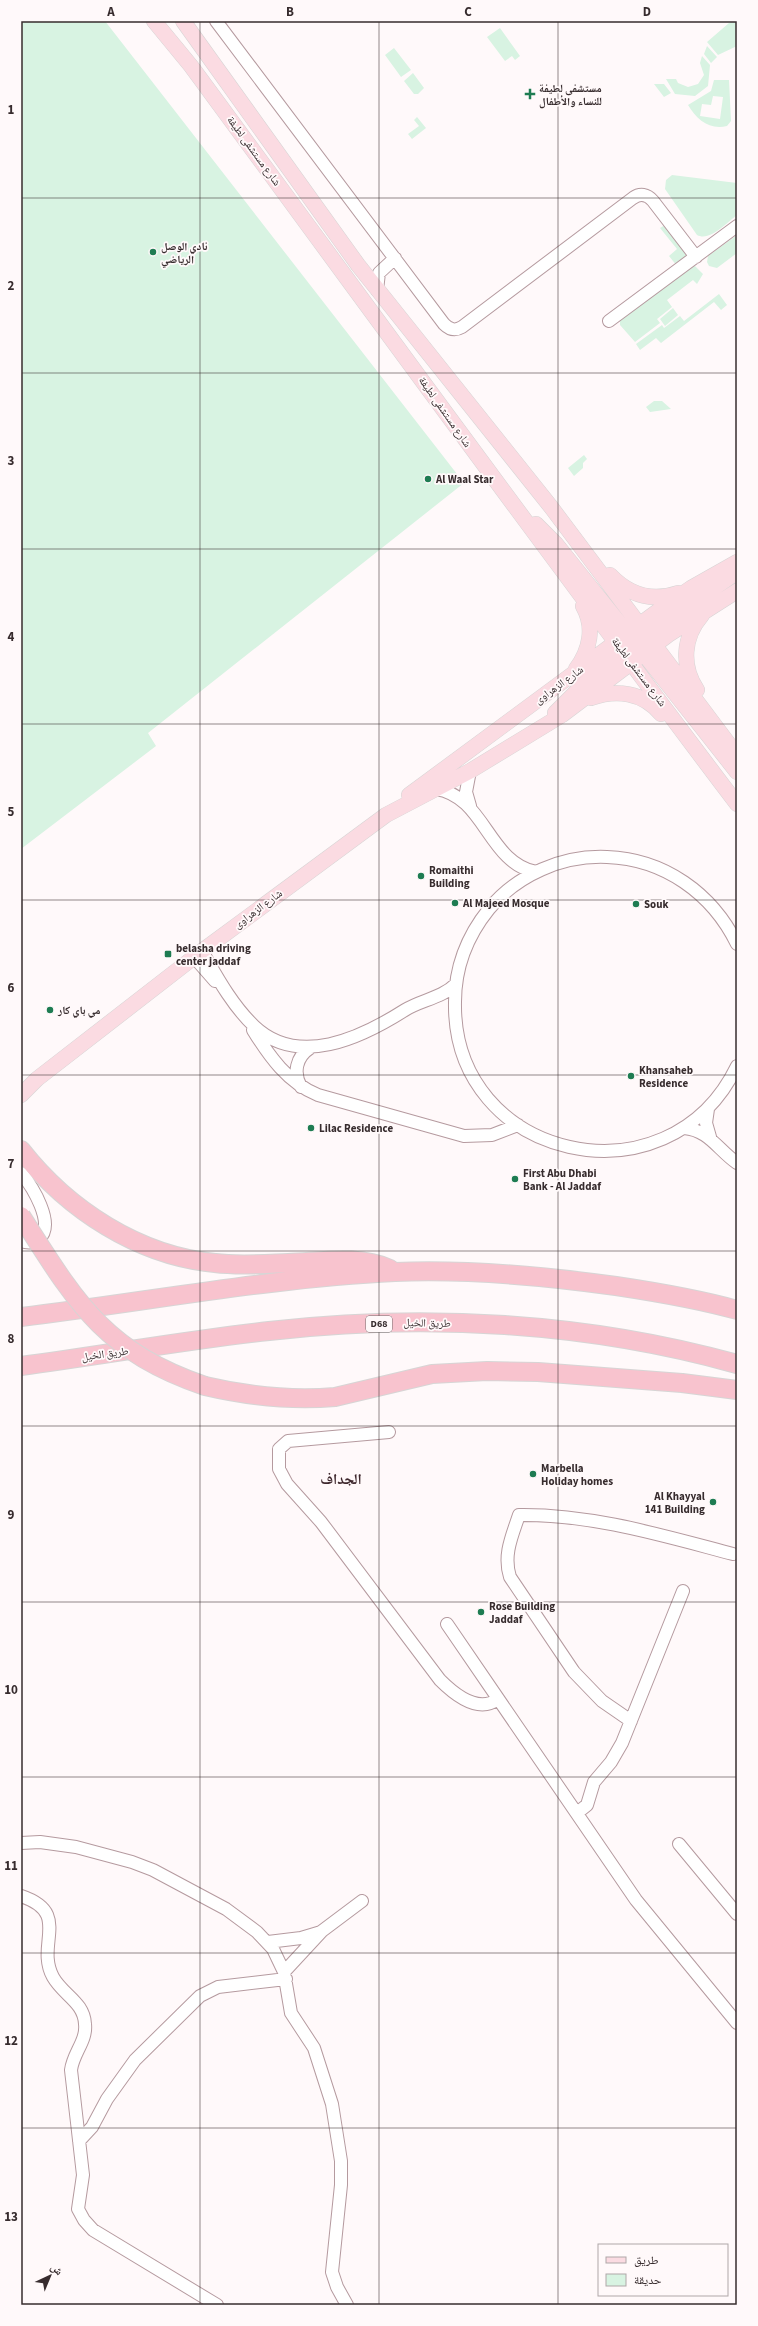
<svg xmlns="http://www.w3.org/2000/svg" width="758" height="2326" font-family="'Source Sans 3','Noto Naskh Arabic',sans-serif">
  <rect width="100%" height="100%" fill="#fff9fa"/>
  <!-- green -->
  <path fill="#d8f3e2" fill-rule="evenodd" d="M21 21H105L464 483 148 733 156 746 21 849Z
    M734 21H737V46L718 55 707 42 729 23Z
    M500 28 520 56 515 60 512 56 505 61 487 37Z
    M707 46 717 57 711 63 704 54Z
    M394 48 411 70 401 77 385 55Z
    M702 56 710 65 708 86 695 96 675 94 666 79H676L678 83 688 87 698 84 704 75 700 63Z
    M413 73 424 88 418 94H414L404 81Z
    M714 80H729L731 121 727 126C709 130 697 120 688 105L711 91ZM713 96 723 97 720 119 700 116 702 104 711 105Z
    M654 84H664L671 93 664 97Z
    M417 117 426 128 412 139 408 134 419 126 414 120Z
    M672 175 737 183V215C727 222 710 242 697 235L665 189 666 180Z
    M665 225 687 255 677 266 669 256 677 249 660 228Z
    M737 235V253L717 268 709 266 707 262 708 256Z
    M694 265 703 274 697 284 693 280 667 300 672 307 657 319 660 323 635 342 620 325V319Z
    M719 294 727 305 721 310 714 302 661 343 656 338 640 350 636 344 662 325 664 328 680 316 684 321Z
    M673 308 678 315 665 326 660 319Z
    M654 401H662L671 409 650 412 646 407Z
    M584 455 587 459 583 463V468L574 476 568 468Z"/>
  <g fill="none" stroke-linecap="round" stroke-linejoin="round">
    <!-- minor casing -->
    <g stroke="#b59a9f" stroke-width="14">
      <path id="minor" d="M216 21 444 324C450 330 455 331 462 327L633 198C640 193 647 194 653 201L696 257
        M377 290 379 273 395 258
        M609 321 737 226
        M436 789C485 796 488 863 536 872
        M470 806 466 792 470 771
        M737 944C712 893 664 859 607 857 562 855 517 875 489 909 468 935 455 967 455 1002 452 1160 668 1209 737 1066
        M202 951C217 977 232 1005 254 1026 298 1068 361 1038 405 1010 421 1000 442 998 456 984
        M194 957 215 981
        M253 1030C269 1056 288 1083 318 1095L464 1136 492 1135 518 1125
        M301 1087C293 1073 296 1057 310 1048
        M708 1109 706 1123 710 1137
        M684 1128C709 1130 718 1150 737 1163
        M21 1173C32 1186 56 1224 39 1239 34 1243 27 1243 21 1241
        M389 1432 288 1441 279 1449V1469L287 1484 321 1522 440 1680C454 1694 478 1714 498 1699
        M447 1624 636 1900 737 2023
        M631 1721 602 1701 574 1672 510 1577C503 1555 512 1536 519 1515 592 1514 664 1536 733 1554
        M577 1813 587 1805 594 1782 611 1762 622 1743 683 1591
        M21 1843 40 1842 76 1847 132 1862 153 1870 226 1909 257 1932 273 1949 284 1972 291 2013 314 2048 332 2104 341 2161V2185L332 2272 337 2287 347 2305
        M679 1844 737 1914
        M21 1896C72 1913 35 1944 53 1977 63 1995 84 2002 85 2024 87 2041 73 2053 71 2070L83 2175 78 2209 84 2220 93 2230 217 2305
        M268 1942 301 1938 321 1932
        M284 1972 322 1931 362 1901
        M79 2141 92 2127 107 2099 135 2060 200 1996 218 1987 286 1979"/>
    </g>
    <!-- major casing -->
    <g stroke="#d7d5d5" stroke-width="16">
      <path id="major" d="M154 21 191 66C372 312 552 560 737 804
        M183 21 358 265 551 507 737 755
        M536 524 556 544 624 629 636 638
        M610 575C629 595 652 602 678 593
        M642 642 652 631 737 572
        M637 648 644 654 737 772
        M576 669C590 650 595 627 583 606
        M697 690C681 666 683 637 702 615
        M591 698C616 689 643 692 661 714
        M555 713 581 687 632 647
        M409 795 658 611 691 588 737 562
        M21 1095 37 1079 202 951 386 815 470 771 562 715 668 635 737 591"/>
    </g>
    <!-- highway casing -->
    <g stroke="#d7d5d5" stroke-width="20">
      <path id="highway" d="M21 1150C68 1210 139 1256 215 1263 239 1266 264 1264 288 1263 321 1262 360 1255 390 1269
        M21 1317C146 1302 270 1278 395 1272 469 1269 544 1276 616 1286 656 1292 698 1299 737 1310
        M21 1366C104 1355 186 1340 269 1331 424 1313 587 1322 737 1364
        M205 1386C248 1396 291 1401 335 1397L432 1374 487 1371 538 1372 682 1383 737 1390"/>
    </g>
    <!-- minor -->
    <use href="#minor" stroke="#fff" stroke-width="12"/>
    <!-- major -->
    <use href="#major" stroke="#fbdbe2" stroke-width="15"/>
    <!-- highway -->
    <use href="#highway" stroke="#f8c3ce" stroke-width="18"/>
    <!-- highway-bridge casing -->
    <g stroke="#d7d5d5" stroke-width="20" stroke-linecap="butt">
      <path id="highway-bridge" d="M21 1216C76 1302 103 1351 205 1386"/>
    </g>
    <!-- highway-bridge -->
    <use href="#highway-bridge" stroke="#f8c3ce" stroke-width="18"/>
  </g>
  <!-- grid -->
  <path fill="none" stroke="#372c2e" stroke-width="1" stroke-opacity="0.55" d="M200 21V2305M379 21V2305M558 21V2305M21 198H737M21 373H737M21 549H737M21 724H737M21 900H737M21 1075H737M21 1251H737M21 1426H737M21 1602H737M21 1777H737M21 1953H737M21 2128H737"/>
  <!-- markers -->
  <g fill="#1e7c52" stroke="#fff9fa" stroke-width="1.5">
    <path d="M528 88h4v4h4v4h-4v4h-4v-4h-4v-4h4z"/>
    <circle cx="153" cy="252" r="4"/>
    <circle cx="428" cy="479" r="4"/>
    <circle cx="421" cy="876" r="4"/>
    <circle cx="455" cy="903" r="4"/>
    <circle cx="636" cy="904" r="4"/>
    <rect x="164" y="950" width="8" height="8" rx="2"/>
    <circle cx="50" cy="1010" r="4"/>
    <circle cx="631" cy="1076" r="4"/>
    <circle cx="311" cy="1128" r="4"/>
    <circle cx="515" cy="1179" r="4"/>
    <circle cx="533" cy="1474" r="4"/>
    <circle cx="713" cy="1502" r="4"/>
    <circle cx="481" cy="1612" r="4"/>
  </g>
  <g text-anchor="middle" dominant-baseline="central" stroke-width="3.5" stroke-linejoin="round" paint-order="stroke">
    <!-- shield labels -->
    <rect fill="#fff9fa" stroke="#736a6b" stroke-width="1" x="366" y="1316" width="26" height="16" rx="3"/>
    <g font-size="10" font-weight="bold" fill="#372c2e">
      <text x="379" y="1324">D68</text>
    </g>
    <!-- poi labels -->
    <g font-size="11" font-weight="bold" fill="#372c2e" stroke="#fff9fa" text-anchor="start">
      <text x="539" y="88">مستشفى لطيفة<tspan x="539" dy="13">للنساء والأطفال</tspan></text>
      <text x="161" y="246">نادي الوصل<tspan x="161" dy="13">الرياضي</tspan></text>
      <text x="436" y="479">Al Waal Star</text>
      <text x="429" y="870">Romaithi<tspan x="429" dy="13">Building</tspan></text>
      <text x="463" y="903">Al Majeed Mosque</text>
      <text x="644" y="904">Souk</text>
      <text x="176" y="948">belasha driving<tspan x="176" dy="13">center jaddaf</tspan></text>
      <text x="58" y="1010">مي باي كار</text>
      <text x="639" y="1070">Khansaheb<tspan x="639" dy="13">Residence</tspan></text>
      <text x="319" y="1128">Lilac Residence</text>
      <text x="523" y="1173">First Abu Dhabi<tspan x="523" dy="13">Bank - Al Jaddaf</tspan></text>
      <text x="541" y="1468">Marbella<tspan x="541" dy="13">Holiday homes</tspan></text>
      <text x="705" y="1496" text-anchor="end">Al Khayyal<tspan x="705" dy="13">141 Building</tspan></text>
      <text x="489" y="1606">Rose Building<tspan x="489" dy="13">Jaddaf</tspan></text>
    </g>
    <!-- street labels -->
    <g font-size="11" fill="#372c2e" stroke="#fff9fa">
      <text transform="translate(254 151) rotate(54)">شارع مستشفى لطيفة</text>
      <text transform="translate(445 412) rotate(55)">شارع مستشفى لطيفة</text>
      <text transform="translate(639 672) rotate(53)">شارع مستشفى لطيفة</text>
      <text transform="translate(559 685) rotate(-36)">شارع الزهراوى</text>
      <text transform="translate(258 909) rotate(-37)">شارع الزهراوى</text>
      <text transform="translate(427 1323) rotate(1)">طريق الخيل</text>
      <text transform="translate(105 1354) rotate(-8)">طريق الخيل</text>
    </g>
    <!-- district labels -->
    <g font-size="15" font-weight="bold" fill="#3e282d" stroke="#fff9fa">
      <text x="341" y="1479">الجداف</text>
    </g>
  </g>
  <!-- border -->
  <rect width="758" height="2326" fill="none" stroke="#fff9fa" stroke-width="44"/>
  <!-- legend -->
  <rect x="598" y="2244" width="130" height="52" fill="#fff9fa" stroke="#afa7a8"/>
  <rect x="606" y="2257" width="20" height="6" fill="#fbdbe2" stroke="#afa7a8"/>
  <text x="634" y="2264" font-size="12" fill="#372c2e">طريق</text>
  <rect x="606" y="2274" width="20" height="12" fill="#d8f3e2" stroke="#afa7a8"/>
  <text x="634" y="2284" font-size="12" fill="#372c2e">حديقة</text>
  <!-- north arrow -->
  <g transform="translate(50 2276) rotate(44)" stroke="#fff9fa" stroke-width="3" paint-order="stroke">
  <path d="M0-3L7 15L0 10L-7 15Z" fill="#372c2e"/>
  <text y="-6" font-size="11" font-weight="bold" text-anchor="middle" fill="#372c2e">ش</text>
  </g>
  <rect x="22" y="22" width="714" height="2282" fill="none" stroke="#372c2e" stroke-width="1.5"/>
  <g font-size="13" text-anchor="middle" font-weight="bold" fill="#372c2e">
    <text x="111" y="16">A</text>
    <text x="290" y="16">B</text>
    <text x="468" y="16">C</text>
    <text x="647" y="16">D</text>
    <text x="11" y="114">1</text>
    <text x="11" y="290">2</text>
    <text x="11" y="465">3</text>
    <text x="11" y="641">4</text>
    <text x="11" y="816">5</text>
    <text x="11" y="992">6</text>
    <text x="11" y="1168">7</text>
    <text x="11" y="1343">8</text>
    <text x="11" y="1519">9</text>
    <text x="11" y="1694">10</text>
    <text x="11" y="1870">11</text>
    <text x="11" y="2045">12</text>
    <text x="11" y="2221">13</text>
  </g>
</svg>
